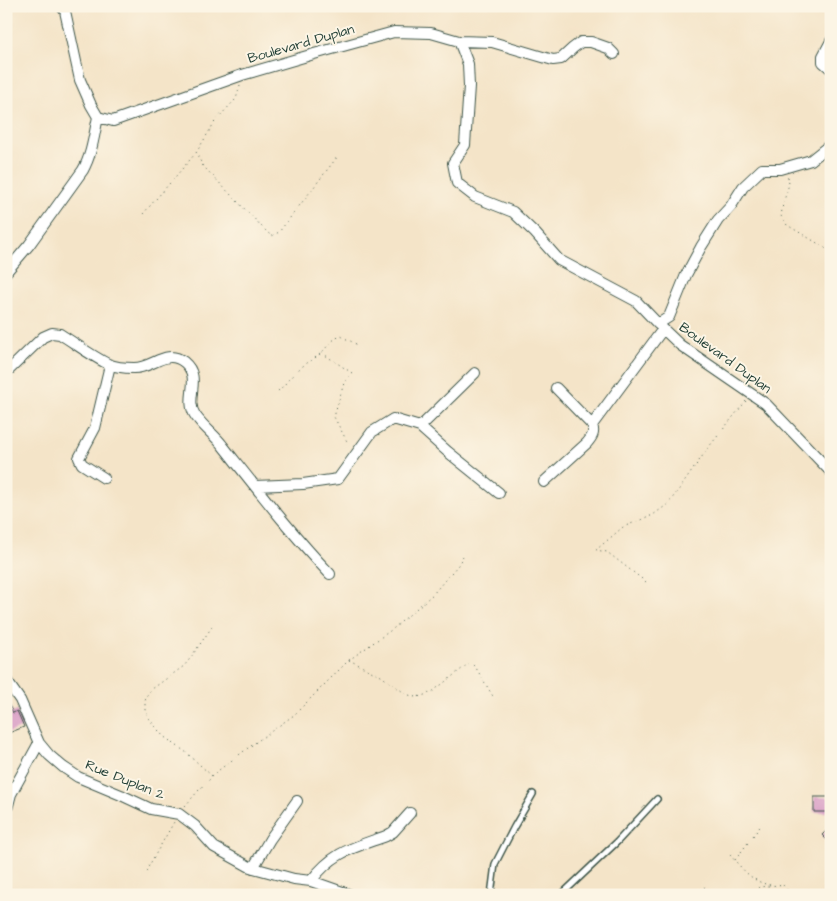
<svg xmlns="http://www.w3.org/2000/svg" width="837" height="901" font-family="'Architects Daughter',sans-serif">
  <rect width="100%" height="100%" fill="#fcf5e5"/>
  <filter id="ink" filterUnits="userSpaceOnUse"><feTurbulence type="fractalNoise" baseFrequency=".02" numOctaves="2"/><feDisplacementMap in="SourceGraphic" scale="10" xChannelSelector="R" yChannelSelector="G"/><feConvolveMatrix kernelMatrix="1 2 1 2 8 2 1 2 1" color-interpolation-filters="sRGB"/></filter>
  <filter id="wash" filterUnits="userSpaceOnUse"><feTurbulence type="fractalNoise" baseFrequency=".0096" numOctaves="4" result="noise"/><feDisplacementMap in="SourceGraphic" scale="20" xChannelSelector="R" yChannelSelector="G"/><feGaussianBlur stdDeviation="1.12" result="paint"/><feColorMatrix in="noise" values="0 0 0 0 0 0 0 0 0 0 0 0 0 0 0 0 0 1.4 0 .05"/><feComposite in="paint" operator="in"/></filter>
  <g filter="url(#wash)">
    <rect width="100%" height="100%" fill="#f4e4c8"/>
    <g id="blocks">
      <!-- building -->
      <path fill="#d390c1" d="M6 700 13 713 17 711 24 727 6 734Z
        M814 797H830V812H814Z
        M831 826V844L822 835Z"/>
    </g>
  </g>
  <g filter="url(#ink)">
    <use href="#blocks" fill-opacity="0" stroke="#3f564a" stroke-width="1"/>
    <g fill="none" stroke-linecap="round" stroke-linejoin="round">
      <!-- service casing -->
      <g stroke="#3f564a" stroke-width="8">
        <path id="service" d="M491 895 495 864 514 827 533 794
          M561 895 617 842 657 799"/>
      </g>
      <!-- minor casing -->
      <g stroke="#3f564a" stroke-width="12">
        <path id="minor" d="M61 6 65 11 80 80 91 105 98 117 113 121 242 75 314 54 394 32 431 33 459 41 468 64 469 86 465 145 453 163 457 183 475 197 513 212 535 233 559 260 636 301 658 324 680 345 766 404 831 472
          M459 41 492 42 553 60 561 59 573 48 581 42H591L608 48 614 54
          M831 41 823 56V62L831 69
          M6 272 29 245 83 170C92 154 94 135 98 117
          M658 324 669 317 686 275 701 247 718 220 731 206 743 187 762 169H780L811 160 831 144
          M6 371 10 369 43 337 52 333 60 334C76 344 92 356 108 364 115 367 127 368 134 368 153 368 166 348 184 362 203 378 184 398 195 415 203 427 215 435 223 446 258 490 292 534 330 574
          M556 388 592 425
          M420 427 475 373
          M104 478 82 464 79 458 95 428 110 365
          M544 482 587 443C592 437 595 433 592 425L663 329
          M255 486 303 484 338 479 372 432 393 419 420 427 448 452 499 493
          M6 680 20 700 39 743 49 755 63 767 78 777 121 795 151 809 179 814 195 826 214 847 250 867 294 879 311 881 351 895
          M6 830 7 809 11 794 39 743
          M253 868 270 839 297 801
          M311 881C334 851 353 848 386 836L393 832 410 813"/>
      </g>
      <!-- path -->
      <path stroke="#3f564a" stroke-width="1" stroke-dasharray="1 4" stroke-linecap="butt" d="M240 86 236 99 216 120 196 153 203 166 268 233 272 236 279 232 338 156
        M788 177 789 184 783 204 781 216 787 225 824 247 831 254
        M143 214 195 154
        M322 353 352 373 344 383 334 417 350 447
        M278 391C285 385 290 377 297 371 304 364 313 360 320 354 328 347 330 340 341 336L356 344
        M646 582 607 552 596 550 623 527 653 515 668 504 683 484 708 448 746 401
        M349 660 381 676 406 694 415 697 422 696 432 692 467 665 472 664 476 668 494 698
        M212 776 187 753 163 736 150 720 145 710V701L147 695 152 689 184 666 189 660 214 624
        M185 806 199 790 219 770 252 745 294 715 349 660 394 628 433 594 458 565 463 556
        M730 855C741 867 752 883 771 885 774 886 779 885 782 884L792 895
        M735 860 762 824
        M146 871 174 822
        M704 887 716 895
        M751 895 759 887 769 886
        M827 895 831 881"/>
      <!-- service -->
      <use href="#service" stroke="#fff" stroke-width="5"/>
      <!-- minor -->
      <use href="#minor" stroke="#fff" stroke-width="10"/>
    </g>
  </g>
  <g text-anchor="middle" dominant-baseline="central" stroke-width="4" stroke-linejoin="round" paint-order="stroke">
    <!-- street labels -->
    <g font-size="14" fill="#1f3d34" stroke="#fcf5e5">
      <text transform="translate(301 44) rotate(-16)">Boulevard Duplan</text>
      <text transform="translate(725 358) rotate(36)">Boulevard Duplan</text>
      <text transform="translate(125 780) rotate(22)">Rue Duplan 2</text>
    </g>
  </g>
  <!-- margin -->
  <rect width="837" height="901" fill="none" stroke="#fcf5e5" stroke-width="25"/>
</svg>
